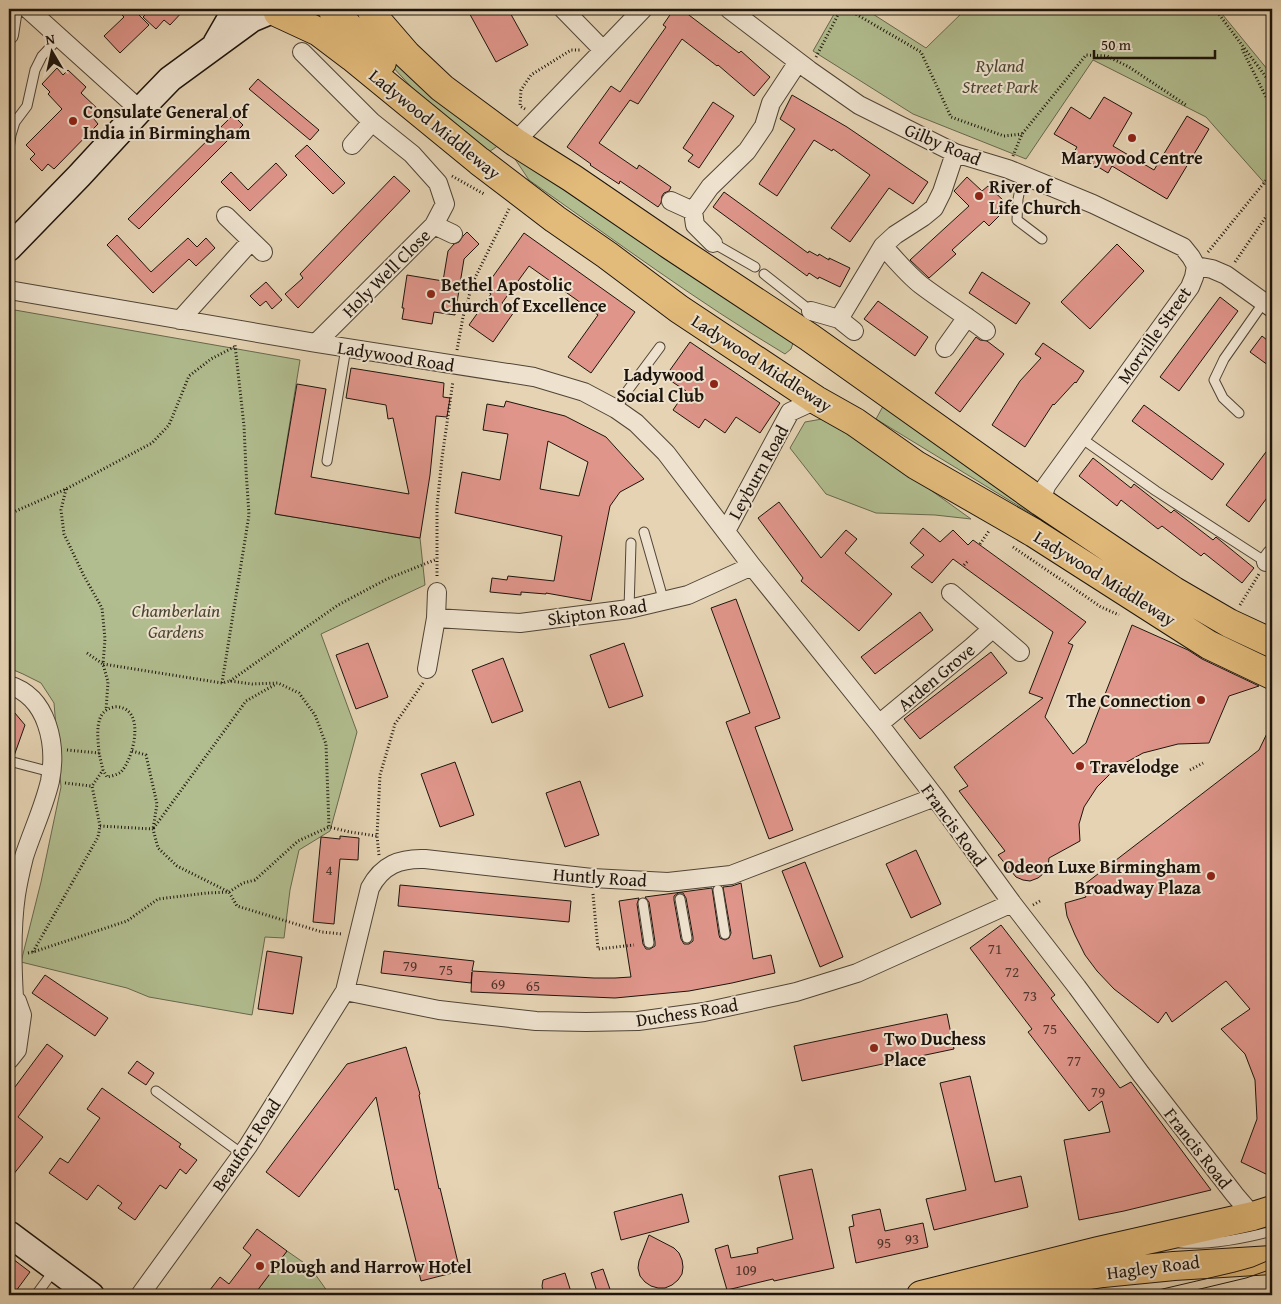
<svg xmlns="http://www.w3.org/2000/svg" width="1281" height="1304" font-family="'Gentium Book Plus',serif">
  <rect width="100%" height="100%" fill="#e5d3b3"/>
  <filter id="stains"><feTurbulence type="fractalNoise" baseFrequency=".004" numOctaves="4"/><feColorMatrix values="0 0 0 0 .2 0 0 0 0 .09 0 0 0 0 .02 0 0 0 .5 -.17"/></filter>
  <radialGradient id="worn" r=".72"><stop offset=".6" stop-color="#630" stop-opacity="0"/><stop offset="1" stop-color="#630" stop-opacity=".3"/></radialGradient>
  <!-- green -->
  <path fill="#b1bd8f" stroke="#67684e" d="M346 9H364L503 142 489 152 427 104 366 38Z
    M837 9H865L926 48 966 9H1218L1272 75V181L1268 187 1206 117 1093 60 1026 159 913 114 813 51Z
    M515 159 550 171 795 337 791 349 785 354C696 301 613 239 529 180Z
    M9 309 300 360 275 514 420 538 425 585 321 634 357 732 330 831 299 850 290 890 284 938 265 937 252 1015 149 997 127 988 21 962 41 882 61 787 54 703 41 683 23 674 9 668Z
    M887 399 1050 512 1053 527 876 419Z
    M822 419 854 435 971 519 935 515 876 513 826 494 790 448 805 422Z
    M287 1251 310 1267 330 1295H254Z"/>
  <!-- building -->
  <path fill="#df958a" stroke="#1d140c" fill-rule="evenodd" d="M116 9H133L149 25 120 53 104 36 124 17Z
    M151 9H185L170 25 164 20 156 29 143 17Z
    M467 9H508L528 45 496 62Z
    M674 9H681L739 53 741 51 770 77 754 96 718 65 717 66 682 39 638 104 630 100 599 143 637 169 639 165 671 187 669 191 664 193 662 196 661 203 658 207 620 181 619 184 590 165 591 164 567 147 611 86 620 92 666 27 663 25Z
    M57 68 63 75 68 70 86 87 81 93 101 112 94 119 98 124 54 169 48 164 42 171 30 159 35 154 26 145 62 109 48 94 50 92 42 84Z
    M258 79 319 130 310 140 249 89Z
    M792 95 847 127 928 182 913 204 889 188 850 242 831 228 870 175 833 149 832 151 814 140 777 196 759 184 795 129 780 119Z
    M1104 97 1132 113 1113 146 1154 170 1187 116 1209 129 1167 199 1112 166 1108 173 1074 152 1077 147 1054 134 1071 107 1090 119Z
    M713 102 734 116 699 168 688 161 693 155 683 148Z
    M233 115 243 125 139 229 128 219Z
    M307 145 345 183 333 194 295 156Z
    M276 163 287 175 250 211 221 182 231 172 248 190Z
    M394 176 410 191 298 308 285 294 303 278 300 274Z
    M967 177 982 191 988 186 1004 201 998 207 1003 212 989 226 984 221 952 250 956 254 929 278 910 260 969 206 954 191Z
    M724 192 808 253 809 251 818 256 819 254 829 260V258L850 268 840 287 819 277 818 279 809 273 807 276 713 207Z
    M467 232 479 244 464 259 455 315 434 312 432 324 402 319 404 308H402L407 275 443 281 448 251 454 244 459 242 463 236Z
    M524 233 635 312 591 373 568 357 598 315 529 266 502 303 514 312 493 342 469 325 491 294 484 289Z
    M117 235 151 272 188 238 197 247 206 238 215 248 196 266 189 259 153 293 107 245Z
    M1117 244 1144 271 1090 329 1061 302Z
    M982 272 1030 303 1016 324 969 293Z
    M266 282 282 300 272 309 266 301 260 306 250 296Z
    M1220 297 1238 311 1179 391 1160 377Z
    M878 301 928 337 915 356 864 319Z
    M1262 336 1272 344V368L1250 352Z
    M976 337 980 340 987 341 1004 354 960 412 935 393Z
    M690 342 780 403 760 433 736 417 725 433 705 419 699 428 673 410 686 391 665 377Z
    M1043 343 1084 371 1076 383 1075 382 1054 405 1053 404 1025 447 992 425 1020 381 1041 358 1035 354Z
    M351 368 444 383 443 397 450 398 447 417 436 416 430 475 420 538 275 514 297 384 326 389 311 477 409 494 393 418 388 419 386 405 346 398Z
    M506 401 565 416 606 437 644 479 620 492 610 506 591 601 546 593V594L521 592V595L490 592 492 578 507 580 508 576 554 581 562 536 455 513 462 472 500 480 508 434 483 430 487 404 504 407ZM548 441 588 462 579 496 540 489Z
    M1144 405 1224 464 1212 480 1132 421Z
    M1272 444V491L1249 522 1226 505Z
    M1093 458 1131 488 1134 484 1171 513 1174 510 1213 540 1216 537 1254 568 1242 583 1204 553 1201 556 1162 526 1158 529 1121 500 1117 506 1079 476Z
    M779 502 821 558 846 530 857 539 845 553 892 594 859 631 801 581 803 578 758 518Z
    M923 528 940 542 953 530 968 545 973 540 1086 622 1068 643 1073 645 1045 717 1073 754 1086 743 1132 625 1188 650 1202 659 1259 686 1229 696 1209 743 1178 744 1143 753 1116 768 1097 787 1084 807 1079 824 1080 841 1049 858 1048 867 1043 874 1038 878 1030 881 1023 880 1016 877 998 855 1005 851 959 791 968 786 954 767 1043 698 1029 693 1053 632 953 559 932 583 911 567 924 555 910 543Z
    M736 599 780 718 755 727 793 830 769 839 726 722 750 713 711 608Z
    M920 612 933 630 875 674 861 657Z
    M368 643 388 697 356 709 336 655Z
    M624 643 643 696 609 708 590 655Z
    M991 652 1007 673 920 739 904 719Z
    M503 658 523 711 492 723 472 670Z
    M9 706 25 725 14 756 9 755Z
    M1272 723V1165L1268 1175 1241 1162 1257 1119 1255 1080 1245 1054 1221 1029 1250 1009 1226 981 1172 1022 1166 1012 1158 1023 1114 989 1097 971 1085 955 1075 935 1067 916 1065 903 1086 897 1081 887 1259 750Z
    M455 762 474 815 440 827 421 774Z
    M580 781 599 835 565 847 546 793Z
    M340 836 359 838 358 860 340 859 334 924 313 922 321 837 340 839Z
    M916 850 941 904 911 918 886 864Z
    M805 862 843 957 820 967 782 871Z
    M741 883 753 959 771 955 775 973 732 983 689 991 615 998 471 992 472 972 471 983 381 973 384 951 474 961 472 971 594 978H615L631 977 619 901 639 898 637 904 643 944 646 949H650L655 946V942L649 902 645 897 712 888 719 935 720 938 725 940 729 938 731 933 723 887 732 886ZM678 893H683L686 898 693 937V941L689 944H684L681 939 674 900V896Z
    M400 885 571 901 569 922 398 906Z
    M1001 925 1055 995 1051 998 1120 1088 1131 1082 1211 1190 1124 1211 1079 1220 1064 1140 1110 1132 1102 1101 1089 1111 1028 1032 1032 1029 970 948Z
    M267 951 302 957 293 1014 258 1009Z
    M45 975 108 1018 95 1036 32 993Z
    M947 1014 954 1049 802 1081 794 1046Z
    M47 1044 63 1056 18 1117 43 1137 9 1180V1095Z
    M406 1047 420 1094 419 1095 439 1189 440 1188 460 1271 421 1281 398 1189 395 1190 376 1097 299 1197 266 1172 347 1064Z
    M137 1061 154 1073 146 1085 128 1073Z
    M970 1076 995 1182 1021 1176 1028 1207 934 1230 926 1199 966 1190 940 1083Z
    M102 1088 181 1144 179 1147 197 1160 186 1174 180 1169 166 1189 160 1185 135 1220 118 1208 122 1203 98 1185 87 1200 49 1173 60 1158 68 1163 100 1118 87 1109Z
    M812 1169 834 1268 774 1281 773 1279 727 1290 715 1249 728 1245 731 1258 758 1253 757 1248 793 1239 779 1176Z
    M682 1194 689 1222 621 1240 614 1212Z
    M880 1209 885 1231 923 1223 928 1247 856 1263 849 1227 854 1226 852 1215Z
    M257 1229 287 1251 254 1295H206L220 1277 229 1284 251 1255 243 1248Z
    M649 1235 674 1248 679 1253 682 1260 683 1267 682 1274 678 1280 672 1285 665 1288H658L651 1286 645 1282 640 1276 638 1268 639 1261Z
    M9 1256 30 1272 13 1295H9Z
    M603 1269 612 1295H598L591 1273Z
    M565 1273 572 1295H544L542 1286 543 1280Z"/>
  <g fill="none" stroke-linecap="round" stroke-linejoin="round">
    <!-- lane casing -->
    <g stroke="#4f4436" stroke-width="11">
      <path id="lane" d="M9 149 11 135 15 122 27 106 35 70 42 56 59 38
        M1023 175 1018 199 1017 220 1042 239
        M713 243 755 267
        M764 274 811 311
        M616 409 628 390 660 347
        M1239 413 1223 398 1214 380 1224 359 1264 302
        M1081 438 1156 491 1266 562
        M327 461 346 348
        M644 532 664 602
        M629 609 631 543
        M9 761 51 772
        M718 890 725 934
        M680 899 687 938
        M643 903 649 943
        M156 1091 242 1154
        M1180 1243C1211 1245 1242 1239 1272 1231
        M36 1295 55 1269"/>
    </g>
    <!-- street casing -->
    <g stroke="#4f4436" stroke-width="20">
      <path id="street" d="M28 9 140 110
        M563 9 603 50
        M729 9 809 70 859 105 955 153 1008 169 1093 204 1183 247 1191 257 1196 266
        M9 35 13 9
        M302 52 372 122 412 154 438 183 445 204 434 225 316 343
        M515 142 643 9
        M352 145 372 122
        M671 201 693 211 695 225 713 243
        M693 211 710 187 747 151 764 126 771 103 798 62
        M226 216 263 252
        M434 225 453 234
        M883 246C895 259 907 274 921 285 942 301 965 315 986 331
        M1196 266 1212 269 1226 275 1272 308
        M9 290 316 343 534 377 584 392 616 409 636 423 666 453 752 566 879 724 935 797 1012 903 1077 987 1141 1074 1235 1195 1253 1216
        M811 311 839 319 854 331
        M839 319 883 246 895 235 923 217 934 208 942 192 955 153
        M180 320 251 241
        M945 348 967 317
        M1041 502 1046 486 1190 287 1194 277 1196 266
        M726 531 790 412 816 400
        M1266 562 1272 554
        M951 593 1020 652
        M436 618 520 623 629 609 688 595 752 566
        M427 669 436 618 437 592
        M9 685C48 697 57 745 50 781 44 807 32 832 24 857 21 869 18 882 16 895 11 929 12 964 14 998L17 1001 22 1015 17 1050 9 1060
        M879 724 972 647 992 629
        M345 991 439 1010 536 1021 586 1022 638 1021 704 1012 796 992 857 973 1012 903
        M140 1295 248 1146 345 991 370 888C382 865 400 858 425 859L592 878 668 882 731 875 935 797"/>
    </g>
    <!-- secondary casing -->
    <g stroke="#1d140c" stroke-width="28">
      <path id="secondary" d="M216 43 231 17 232 9
        M9 248 79 176 140 110 170 79 252 19 271 11
        M9 1234 91 1295"/>
    </g>
    <!-- highway casing -->
    <g stroke="#1d140c" stroke-width="30">
      <path id="highway" d="M332 9 382 62
        M371 9 375 18 407 55 442 88 515 142 572 178 670 245 809 337 1041 502 1133 564 1174 591 1229 623 1272 643
        M278 13 319 32 352 57 479 161 555 219 607 255 679 309 816 400 855 422 916 465 1034 533 1209 645 1272 675
        M921 1295 1098 1251 1253 1216 1272 1210
        M1005 1295 1077 1277 1103 1273 1174 1266 1272 1260"/>
    </g>
    <!-- path -->
    <path stroke="#1d140c" stroke-width="3" stroke-dasharray="1 2.5" stroke-linecap="butt" d="M847 9 921 52 951 117 1004 136 1022 134
      M1215 9 1272 85
      M1242 49 1272 109
      M816 57 841 9
      M525 109 520 106 521 90 531 75 571 50H580
      M1013 156 1022 134 1086 55 1107 56 1129 67 1186 105
      M452 176 484 194
      M1208 252 1272 173
      M1235 262 1272 208
      M457 350 463 317 473 282 509 209
      M66 489 61 510 64 534 84 576 102 608 105 639 103 664 222 683 230 681 252 684 278 683 299 693 315 715 326 744 329 827 350 832 377 836
      M9 514 66 489 152 443 169 425 189 376 211 359 234 347
      M980 544 989 531
      M1013 547 1101 607 1119 615
      M964 565 969 560
      M437 576V506L442 458 453 381
      M1240 605 1259 574
      M87 653 103 664 108 682 106 710
      M230 681 338 605 387 579 437 559
      M222 683 249 515 246 470 244 426 235 345
      M67 750 99 753C98 737 93 711 114 707 118 706 125 708 128 711 142 723 132 760 121 772 117 775 111 776 107 777L103 770 99 753
      M132 751 146 755 157 804 153 829 246 701 276 684
      M1190 770 1203 763
      M65 783 91 786
      M100 826 153 829 158 848 177 866 229 892 237 906 322 932 342 934
      M379 855 377 836 380 775 395 724 423 683
      M593 894 598 949 634 945
      M1033 905 1040 901
      M33 952 98 837 100 826 92 786 103 770
      M28 953 33 952 127 921 158 899 207 893 229 892 243 883 255 880 298 841 329 827
      M1218 1295 1272 1294"/>
    <!-- lane -->
    <use href="#lane" stroke="#eee2ce" stroke-width="9"/>
    <!-- street -->
    <use href="#street" stroke="#eee2ce" stroke-width="18"/>
    <!-- secondary -->
    <use href="#secondary" stroke="#eee2ce" stroke-width="25"/>
    <!-- highway -->
    <use href="#highway" stroke="#e2ba7a" stroke-width="28"/>
    <!-- tram -->
    <path stroke="#1d140c" stroke-width="1" d="M1137 1295 1235 1272 1253 1267 1272 1259
      M1175 1295 1246 1278 1272 1269"/>
  </g>
  <!-- markers -->
  <g fill="#8f2418" stroke="#eee2ce" stroke-width="2">
    <circle cx="73" cy="121" r="5"/>
    <circle cx="1132" cy="138" r="5"/>
    <circle cx="979" cy="196" r="5"/>
    <circle cx="431" cy="294" r="5"/>
    <circle cx="714" cy="384" r="5"/>
    <circle cx="1201" cy="700" r="5"/>
    <circle cx="1080" cy="766" r="5"/>
    <circle cx="1211" cy="876" r="5"/>
    <circle cx="874" cy="1048" r="5"/>
    <circle cx="260" cy="1266" r="5"/>
  </g>
  <g text-anchor="middle" dominant-baseline="central" stroke-width="4" stroke-linejoin="round" paint-order="stroke">
    <!-- number labels -->
    <g font-size="15" fill="#4e342c">
      <text x="329" y="869">4</text>
      <text x="995" y="948">71</text>
      <text x="410" y="965">79</text>
      <text x="446" y="969">75</text>
      <text x="1012" y="971">72</text>
      <text x="498" y="983">69</text>
      <text x="533" y="985">65</text>
      <text x="1030" y="995">73</text>
      <text x="1050" y="1028">75</text>
      <text x="1074" y="1060">77</text>
      <text x="1098" y="1091">79</text>
      <text x="912" y="1238">93</text>
      <text x="884" y="1242">95</text>
      <text x="746" y="1269">109</text>
    </g>
    <!-- park labels -->
    <g font-size="18" font-style="italic" fill="#494733" stroke="#eee2ce">
      <text x="1000" y="65">Ryland<tspan x="1000" dy="21">Street Park</tspan></text>
      <text x="176" y="610">Chamberlain<tspan x="176" dy="21">Gardens</tspan></text>
    </g>
    <!-- poi labels -->
    <g font-size="18" font-weight="bold" fill="#1d140c" stroke="#eee2ce" text-anchor="start">
      <text x="83" y="111">Consulate General of<tspan x="83" dy="21">India in Birmingham</tspan></text>
      <text x="1132" y="157" text-anchor="middle">Marywood Centre</text>
      <text x="989" y="186">River of<tspan x="989" dy="21">Life Church</tspan></text>
      <text x="441" y="284">Bethel Apostolic<tspan x="441" dy="21">Church of Excellence</tspan></text>
      <text x="704" y="374" text-anchor="end">Ladywood<tspan x="704" dy="21">Social Club</tspan></text>
      <text x="1191" y="700" text-anchor="end">The Connection</text>
      <text x="1090" y="766">Travelodge</text>
      <text x="1201" y="866" text-anchor="end">Odeon Luxe Birmingham<tspan x="1201" dy="21">Broadway Plaza</tspan></text>
      <text x="884" y="1038">Two Duchess<tspan x="884" dy="21">Place</tspan></text>
      <text x="270" y="1266">Plough and Harrow Hotel</text>
    </g>
    <!-- street labels -->
    <g font-size="18" fill="#1d140c" stroke="#eee2ce">
      <text transform="translate(435 124) rotate(39)">Ladywood Middleway</text>
      <text transform="translate(943 144) rotate(23)">Gilby Road</text>
      <text transform="translate(386 273) rotate(-45)">Holy Well Close</text>
      <text transform="translate(1154 335) rotate(-55)">Morville Street</text>
      <text transform="translate(396 356) rotate(9)">Ladywood Road</text>
      <text transform="translate(762 363) rotate(33)">Ladywood Middleway</text>
      <text transform="translate(758 472) rotate(-61)">Leyburn Road</text>
      <text transform="translate(1105 578) rotate(32)">Ladywood Middleway</text>
      <text transform="translate(597 612) rotate(-8)">Skipton Road</text>
      <text transform="translate(936 677) rotate(-40)">Arden Grove</text>
      <text transform="translate(954 825) rotate(54)">Francis Road</text>
      <text transform="translate(600 877) rotate(4)">Huntly Road</text>
      <text transform="translate(687 1012) rotate(-9)">Duchess Road</text>
      <text transform="translate(246 1145) rotate(-56)">Beaufort Road</text>
      <text transform="translate(1198 1148) rotate(52)">Francis Road</text>
      <text transform="translate(1153 1267) rotate(-7)">Hagley Road</text>
    </g>
  </g>
  <!-- margin -->
  <rect width="1281" height="1304" fill="none" stroke="#e5d3b3" stroke-width="30"/>
  <rect x="10" y="10" width="1261" height="1284" fill="none" stroke="#1d140c" stroke-width="2.5"/>
  <rect x="15" y="15" width="1251" height="1274" fill="none" stroke="#1d140c"/>
  <!-- north arrow -->
  <g transform="translate(52 52) rotate(351)" stroke="#eee2ce" stroke-width="4" paint-order="stroke">
  <path d="M0-4L9 19L0 12L-9 19Z" fill="#1d140c"/>
  <text y="-8" font-size="14" font-weight="bold" text-anchor="middle" fill="#1d140c">N</text>
  </g>
  <!-- scale -->
  <path d="M1094 50v8h121v-8" fill="none" stroke="#1d140c" stroke-width="2.5"/>
  <text x="1101" y="50" font-size="15" fill="#1d140c" stroke="#eee2ce" stroke-width="4" paint-order="stroke">50 m</text>
  <rect width="100%" height="100%" filter="url(#stains)"/>
  <rect width="100%" height="100%" fill="url(#worn)"/>
</svg>
